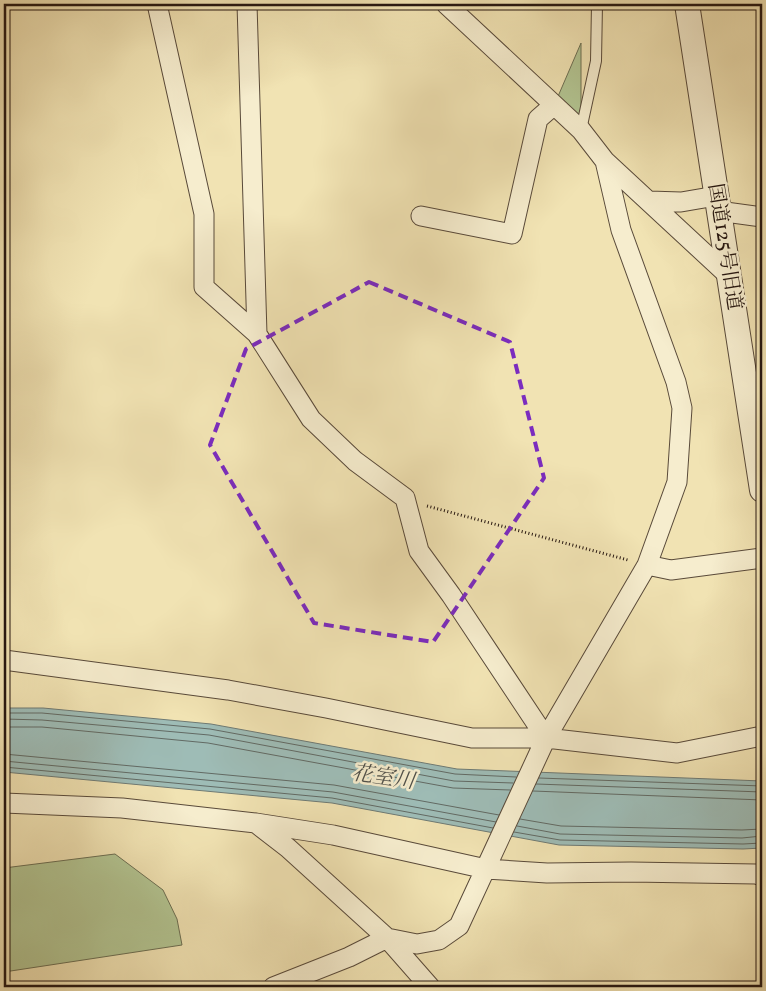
<svg xmlns="http://www.w3.org/2000/svg" width="766" height="991" font-family="Vollkorn,'Noto Serif JP',serif">
  <rect width="100%" height="100%" fill="#f1e3b3"/>
  <filter id="stains"><feTurbulence type="fractalNoise" baseFrequency=".004" numOctaves="4"/><feColorMatrix values="0 0 0 0 .2 0 0 0 0 .09 0 0 0 0 .02 0 0 0 .5 -.17"/></filter>
  <radialGradient id="worn" r=".72"><stop offset=".6" stop-color="#630" stop-opacity="0"/><stop offset="1" stop-color="#630" stop-opacity=".3"/></radialGradient>
  <!-- green -->
  <path fill="#b3c592" stroke="#6c6e52" d="M581 43V130L556 101Z
    M115 854 163 890 177 919 182 945 4 972V868Z"/>
  <!-- water -->
  <path fill="#9ebcb6" stroke="#6e7a74" d="M4 708H43L211 724 457 769 762 781V848L743 849 559 845 332 803 4 772Z"/>
  <g fill="none" stroke-linecap="round" stroke-linejoin="round">
    <!-- shore -->
    <path stroke="#626a64" stroke-width="1" d="M4 713H42L210 729 455 774 516 777
      M4 719 42 720 209 735 454 781 513 783
      M4 727H42L208 743 453 788 510 790
      M4 754 334 785 499 815
      M4 761 333 792 496 822
      M4 767 332 798 493 828
      M539 778 762 786
      M536 784 762 792
      M533 791 762 800
      M520 819 561 826 742 830 762 829
      M517 826 560 834 742 838 762 836
      M514 832 560 840 743 844 762 843"/>
    <!-- service casing -->
    <g stroke="#594a3a" stroke-width="12">
      <path id="service" d="M581 130 596 61 597 4"/>
    </g>
    <!-- minor casing -->
    <g stroke="#594a3a" stroke-width="21">
      <path id="minor" d="M157 4 204 214V287L257 334 311 419 355 461 405 498 419 551 451 595 546 738
        M247 4 257 334
        M446 4 581 130 605 161 728 275
        M649 201 681 202 716 196
        M718 211 762 217
        M421 216 512 234 538 119 554 105
        M647 565 671 570 762 558
        M4 660 228 690 326 708 472 738H546L677 753 762 736
        M4 803 122 808 256 823 333 835 486 869 547 873 631 872 756 874 762 876
        M257 824 288 848 387 938 430 987
        M273 987 349 957 387 938 417 944 439 940 459 926 546 738 647 565 677 482 682 408 676 382 621 230 605 161"/>
    </g>
    <!-- tertiary casing -->
    <g stroke="#594a3a" stroke-width="26">
      <path id="tertiary" d="M687 4 762 490"/>
    </g>
    <!-- path -->
    <path stroke="#261711" stroke-width="3" stroke-dasharray="1 2.5" stroke-linecap="butt" d="M427 506 628 560"/>
    <!-- service -->
    <use href="#service" stroke="#f6edce" stroke-width="10"/>
    <!-- minor -->
    <use href="#minor" stroke="#f6edce" stroke-width="19"/>
    <!-- tertiary -->
    <use href="#tertiary" stroke="#f6edce" stroke-width="24"/>
  </g>
  <!-- marked area -->
  <path fill="none" stroke="#7b2cbf" stroke-width="4" stroke-dasharray="10 6" stroke-linejoin="round" d="M369 282 510 342 544 478 433 642 314 623 210 445 246 349Z"/>
  <g text-anchor="middle" dominant-baseline="central" stroke-width="5" stroke-linejoin="round" paint-order="stroke">
    <!-- street labels -->
    <g font-size="20" fill="#261711" stroke="#f6edce">
      <text transform="translate(724 247) rotate(81)">国道125号旧道</text>
    </g>
    <!-- water labels -->
    <g font-size="21" font-style="italic" fill="#50514b" stroke="#f6edce">
      <text transform="translate(383 778) rotate(8)">花室川</text>
    </g>
  </g>
  <!-- margin -->
  <rect width="766" height="991" fill="none" stroke="#f1e3b3" stroke-width="20"/>
  <rect x="5" y="5" width="756" height="981" fill="none" stroke="#261711" stroke-width="2.5"/>
  <rect x="10" y="10" width="746" height="971" fill="none" stroke="#261711"/>
  <rect width="100%" height="100%" filter="url(#stains)"/>
  <rect width="100%" height="100%" fill="url(#worn)"/>
</svg>
